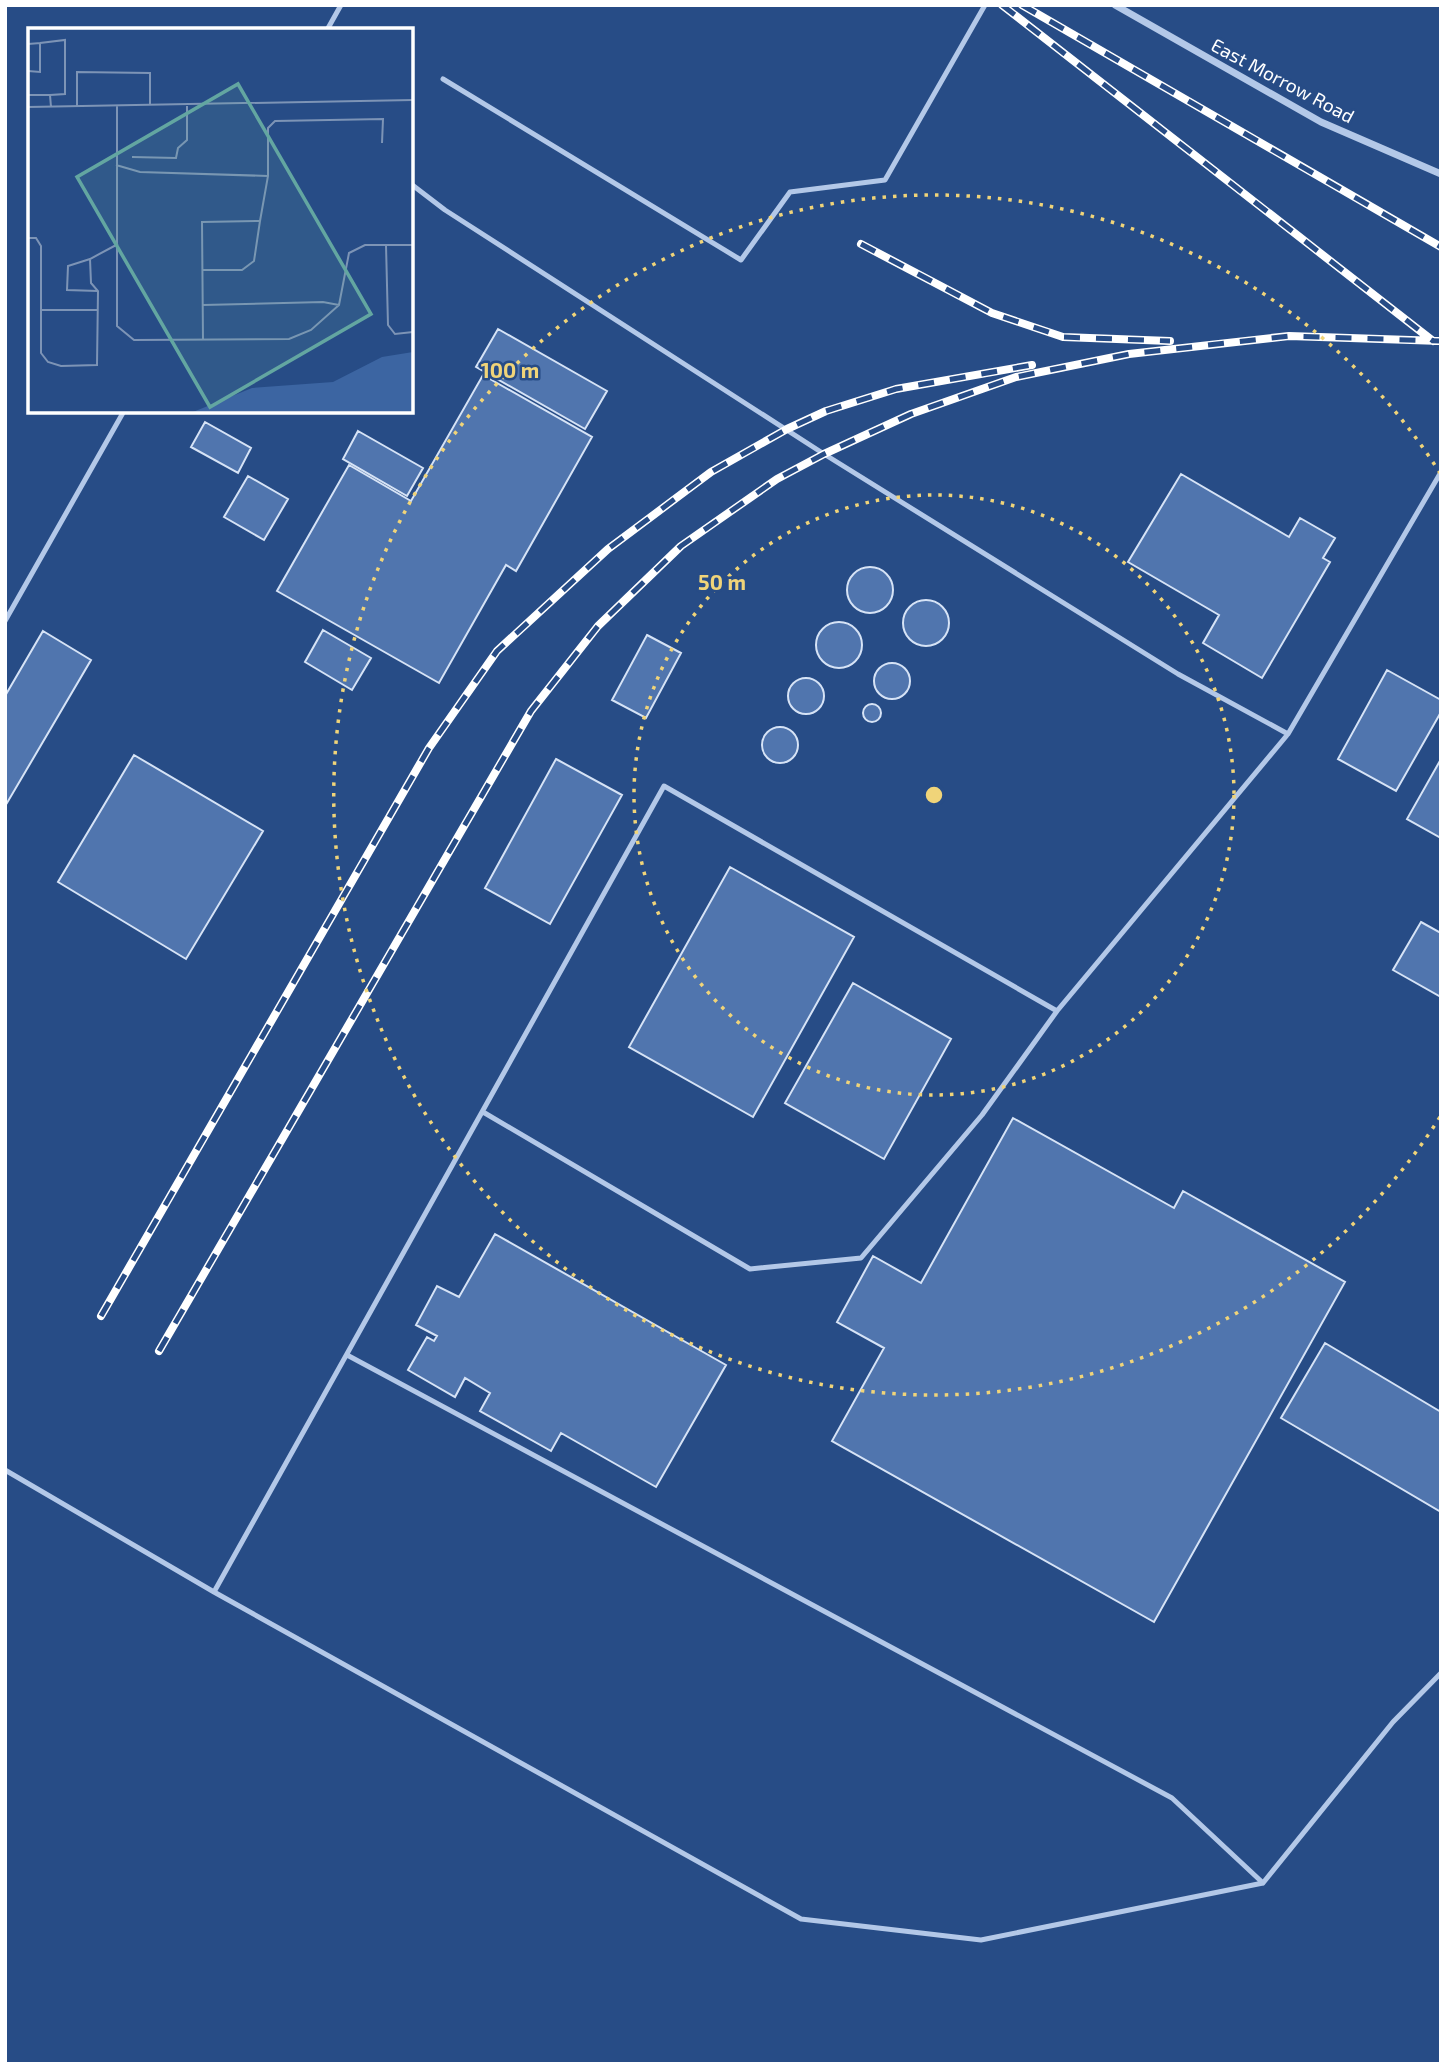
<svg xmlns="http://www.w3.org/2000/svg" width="1446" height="2069" font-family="'Exo 2',sans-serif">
  <rect width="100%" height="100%" fill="#274c86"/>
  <!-- building -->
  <path fill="#5075ae" stroke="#d6e3f6" stroke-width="2" d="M498 329 607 391 585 429 476 367Z
    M483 375 592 437 516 571 506 565 439 683 277 591 349 465 411 501Z
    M205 422 251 448 238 473 191 447Z
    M358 431 423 468 407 496 343 459Z
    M1181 474 1289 537 1300 518 1335 538 1323 558 1330 562 1262 678 1203 643 1219 615 1128 562Z
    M248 476 288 499 264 540 224 517Z
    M847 590a23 23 0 1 1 46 0a23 23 0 1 1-46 0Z
    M903 623a23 23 0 1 1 46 0a23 23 0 1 1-46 0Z
    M816 645a23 23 0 1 1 46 0a23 23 0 1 1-46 0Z
    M323 630 371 658 352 690 305 662Z
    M43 631 91 660 7 803 5 801V696Z
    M647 635 681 653 646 718 612 700Z
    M874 681a18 18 0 1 1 36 0a18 18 0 1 1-36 0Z
    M1387 670 1441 700V712L1396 791 1338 759Z
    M788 696a18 18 0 1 1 36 0a18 18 0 1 1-36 0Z
    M863 713a9 9 0 1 1 18 0a9 9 0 1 1-18 0Z
    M762 745a18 18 0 1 1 36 0a18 18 0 1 1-36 0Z
    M134 755 263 831 186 959 58 882Z
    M556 759 622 795 550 924 485 888Z
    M1441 759V838L1407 819Z
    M730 867 854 937 753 1117 629 1047Z
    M1421 922 1441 933V997L1393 970Z
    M853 983 951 1039 884 1159 785 1103Z
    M1013 1118 1174 1208 1183 1191 1345 1282 1154 1622 832 1441 884 1348 837 1322 873 1256 921 1283Z
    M495 1234 726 1365 656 1487 561 1433 551 1451 480 1411 490 1393 465 1378 455 1397 408 1370 427 1337 434 1341 437 1336 416 1325 437 1286 459 1297Z
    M1325 1343 1441 1412V1512L1281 1418Z"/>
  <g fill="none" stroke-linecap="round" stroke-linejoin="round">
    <!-- lane -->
    <path stroke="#b3c8e8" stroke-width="5" d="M327 30 341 5
      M443 79 741 260 790 192 885 180 985 5
      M411 184 445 210 824 454 1178 674 1288 734
      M5 621 124 411
      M1057 1011 1288 734 1441 472
      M347 1355 1172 1798 1263 1883
      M5 1470 214 1592 801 1919 981 1940 1263 1883 1393 1722 1441 1673
      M214 1592 664 786 1057 1011 982 1115 861 1258 750 1269 483 1112"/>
    <!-- street -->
    <path stroke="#b3c8e8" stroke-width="7" d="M1115 5 1321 122 1441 174"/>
    <!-- rail casing -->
    <g stroke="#fff" stroke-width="8">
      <path id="rail" d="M1002 5 1433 341
        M1022 5 1441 247
        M861 244 992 313 1063 337 1170 341
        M101 1316 429 748 497 651 608 549 711 472 787 429 826 411 896 389 1032 365
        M159 1351 531 711 598 626 681 546 777 479 824 454 911 414 1016 377 1129 354 1289 336 1441 341"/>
    </g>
    <!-- rail -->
    <use href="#rail" stroke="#274c86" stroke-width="5" stroke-dasharray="16" stroke-linecap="butt"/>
  </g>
  <!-- distance rings -->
  <g fill="none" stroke="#f0d479" stroke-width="3.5" stroke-dasharray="3.5 7">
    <circle cx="934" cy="795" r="300"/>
    <path d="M1440 1117A600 600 0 1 1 1440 473"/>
  </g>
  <g text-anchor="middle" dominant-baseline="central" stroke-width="5" stroke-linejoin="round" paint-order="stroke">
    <!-- street labels -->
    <g font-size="19" fill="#fff" stroke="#274c86">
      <text transform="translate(1283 80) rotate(28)">East Morrow Road</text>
    </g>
  </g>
  <!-- overview -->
  <g transform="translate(28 28)">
    <rect width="385" height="385" fill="#274c86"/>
    <path d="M385 324V384H165L224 360 305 354 354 329Z" fill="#3c65a2"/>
    <path fill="none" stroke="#7d94b6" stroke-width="2" d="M12 15 37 12V66L22 67M0 16 12 15V44L0 43M0 67H22L23 79M89 77V298L106 312 261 311 283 302 311 277 321 225 337 217H385M0 79 385 72M49 79V44L122 45V77M104 129 148 130 150 120 159 112V78M88 137 112 144 240 148M232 193 240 148V100L247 93 355 91 354 115M0 210H8L13 218V325L20 334 33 338 69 337 70 263 63 255 62 231 90 216M358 217 360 297 367 306 385 304M62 231 40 238 39 262 70 263M174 242H214L226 233 232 193 174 194 175 312M175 277 295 274 311 277M13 282H70"/>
    <path fill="#63a6a1" fill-opacity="0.15" stroke="#63a6a1" stroke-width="3.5" d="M210 56 343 286 182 379 49 149Z"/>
    <rect width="385" height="385" fill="none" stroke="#fff" stroke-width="3.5"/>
  </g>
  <circle cx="934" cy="795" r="10" fill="#f0d479" stroke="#274c86" stroke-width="3.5"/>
  <g font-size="21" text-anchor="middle" font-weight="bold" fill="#f0d479" stroke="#274c86" stroke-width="5" stroke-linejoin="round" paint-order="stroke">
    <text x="510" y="378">100 m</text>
    <text x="722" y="590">50 m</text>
  </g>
  <!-- border -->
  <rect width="1446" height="2069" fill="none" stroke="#ffffff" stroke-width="14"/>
</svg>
